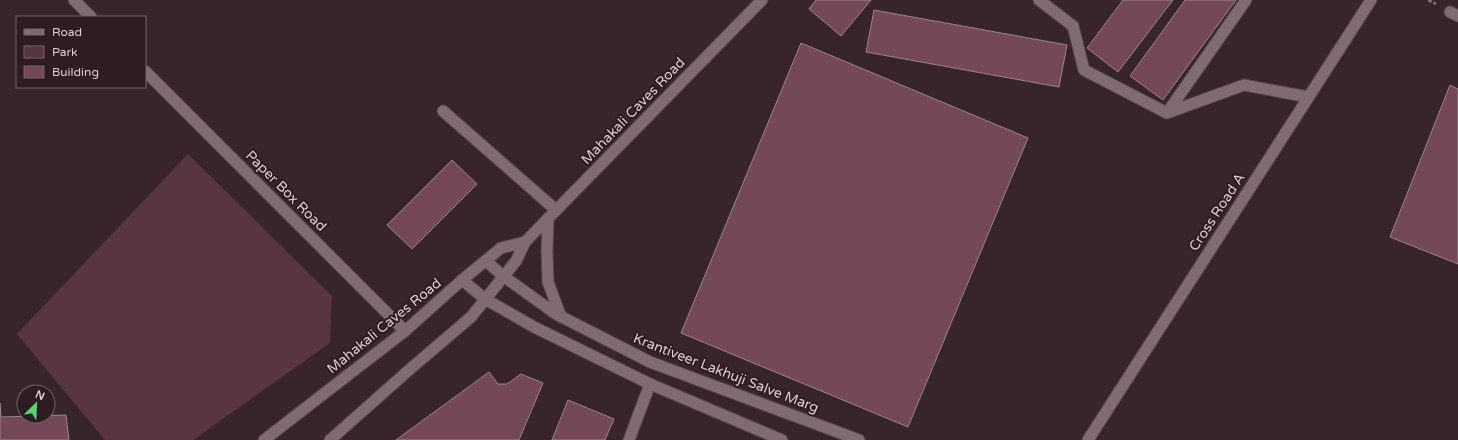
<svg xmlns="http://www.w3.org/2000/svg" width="1458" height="440" font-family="'Varela Round',sans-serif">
  <rect width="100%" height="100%" fill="#37252b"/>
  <!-- green -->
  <path fill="#593541" d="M188 154 332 296 330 343 193 440H105L17 334Z"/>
  <!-- building -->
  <path fill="#754857" stroke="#9b858b" d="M816 0H871L841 36 809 9Z
    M1123 0H1173L1118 72 1087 48Z
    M1185 0H1236L1163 100 1130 76Z
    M874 10 1067 45 1059 87 866 52Z
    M801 43 1028 138 908 427 681 333Z
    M1450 85 1458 89V264L1390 237Z
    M452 160 477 184 412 249 387 225Z
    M489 372 498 384H507L521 374 543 383 519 440H396Z
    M568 400 614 419 605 440H552Z
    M0 403 1 417 66 415 69 440H0Z"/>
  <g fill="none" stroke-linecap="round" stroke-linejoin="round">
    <!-- service casing -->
    <g stroke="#534449" stroke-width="13">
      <path id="service" d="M1450 12 1458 16
        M443 111 556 210
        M629 440 650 384"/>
    </g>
    <!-- minor casing -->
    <g stroke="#534449" stroke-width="13">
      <path id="minor" d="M74 0 91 17
        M1039 0 1073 26 1084 70 1167 113 1244 85 1308 97
        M145 71 405 331
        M1167 113 1246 0"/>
    </g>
    <!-- tertiary casing -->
    <g stroke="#534449" stroke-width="13">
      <path id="tertiary" d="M264 440 405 331 462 280 501 248 525 242
        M330 440 409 370 471 317 516 261 525 242
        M1088 440 1371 0"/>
    </g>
    <!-- secondary casing -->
    <g stroke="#534449" stroke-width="13">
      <path id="secondary" d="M548 218 547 251 548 282 561 317
        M525 242 762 0
        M486 261 503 276 556 314 650 362 859 440
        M462 280 485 299 534 327 650 384 782 440"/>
    </g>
    <!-- path -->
    <path stroke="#84757a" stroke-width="2.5" stroke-dasharray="4 2" stroke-linecap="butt" d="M1428 0 1436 4"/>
    <!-- service -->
    <use href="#service" stroke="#806b71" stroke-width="11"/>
    <!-- minor -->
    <use href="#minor" stroke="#806b71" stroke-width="11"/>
    <!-- tertiary -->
    <use href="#tertiary" stroke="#806b71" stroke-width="11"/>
    <!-- secondary -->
    <use href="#secondary" stroke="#806b71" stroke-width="11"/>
  </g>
  <g text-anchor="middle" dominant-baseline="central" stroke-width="4" stroke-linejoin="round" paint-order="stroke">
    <!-- street labels -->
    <g font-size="14" fill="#dbcfd2" stroke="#2d1c21">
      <text transform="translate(633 111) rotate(-46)">Mahakali Caves Road</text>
      <text transform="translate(286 191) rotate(45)">Paper Box Road</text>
      <text transform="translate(1217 212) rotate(-57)">Cross Road A</text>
      <text transform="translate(384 326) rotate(-39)">Mahakali Caves Road</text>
      <text transform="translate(726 373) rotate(21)">Krantiveer Lakhuji Salve Marg</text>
    </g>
  </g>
  <!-- legend -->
  <rect x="16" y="16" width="130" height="72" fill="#2d1c21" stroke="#736468"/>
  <rect x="24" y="29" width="20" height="6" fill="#806b71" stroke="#736468"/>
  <text x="52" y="36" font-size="12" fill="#dbcfd2">Road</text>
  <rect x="24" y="46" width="20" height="12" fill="#593541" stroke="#736468"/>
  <text x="52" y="56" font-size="12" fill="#dbcfd2">Park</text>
  <rect x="24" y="66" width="20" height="12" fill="#754857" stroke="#736468"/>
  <text x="52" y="76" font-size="12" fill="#dbcfd2">Building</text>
  <!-- north arrow -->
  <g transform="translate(36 404) rotate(24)"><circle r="19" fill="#2d1c21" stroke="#736468"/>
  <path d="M0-3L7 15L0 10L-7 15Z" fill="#55d672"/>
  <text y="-6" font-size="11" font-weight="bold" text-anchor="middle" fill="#dbcfd2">N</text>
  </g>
</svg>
